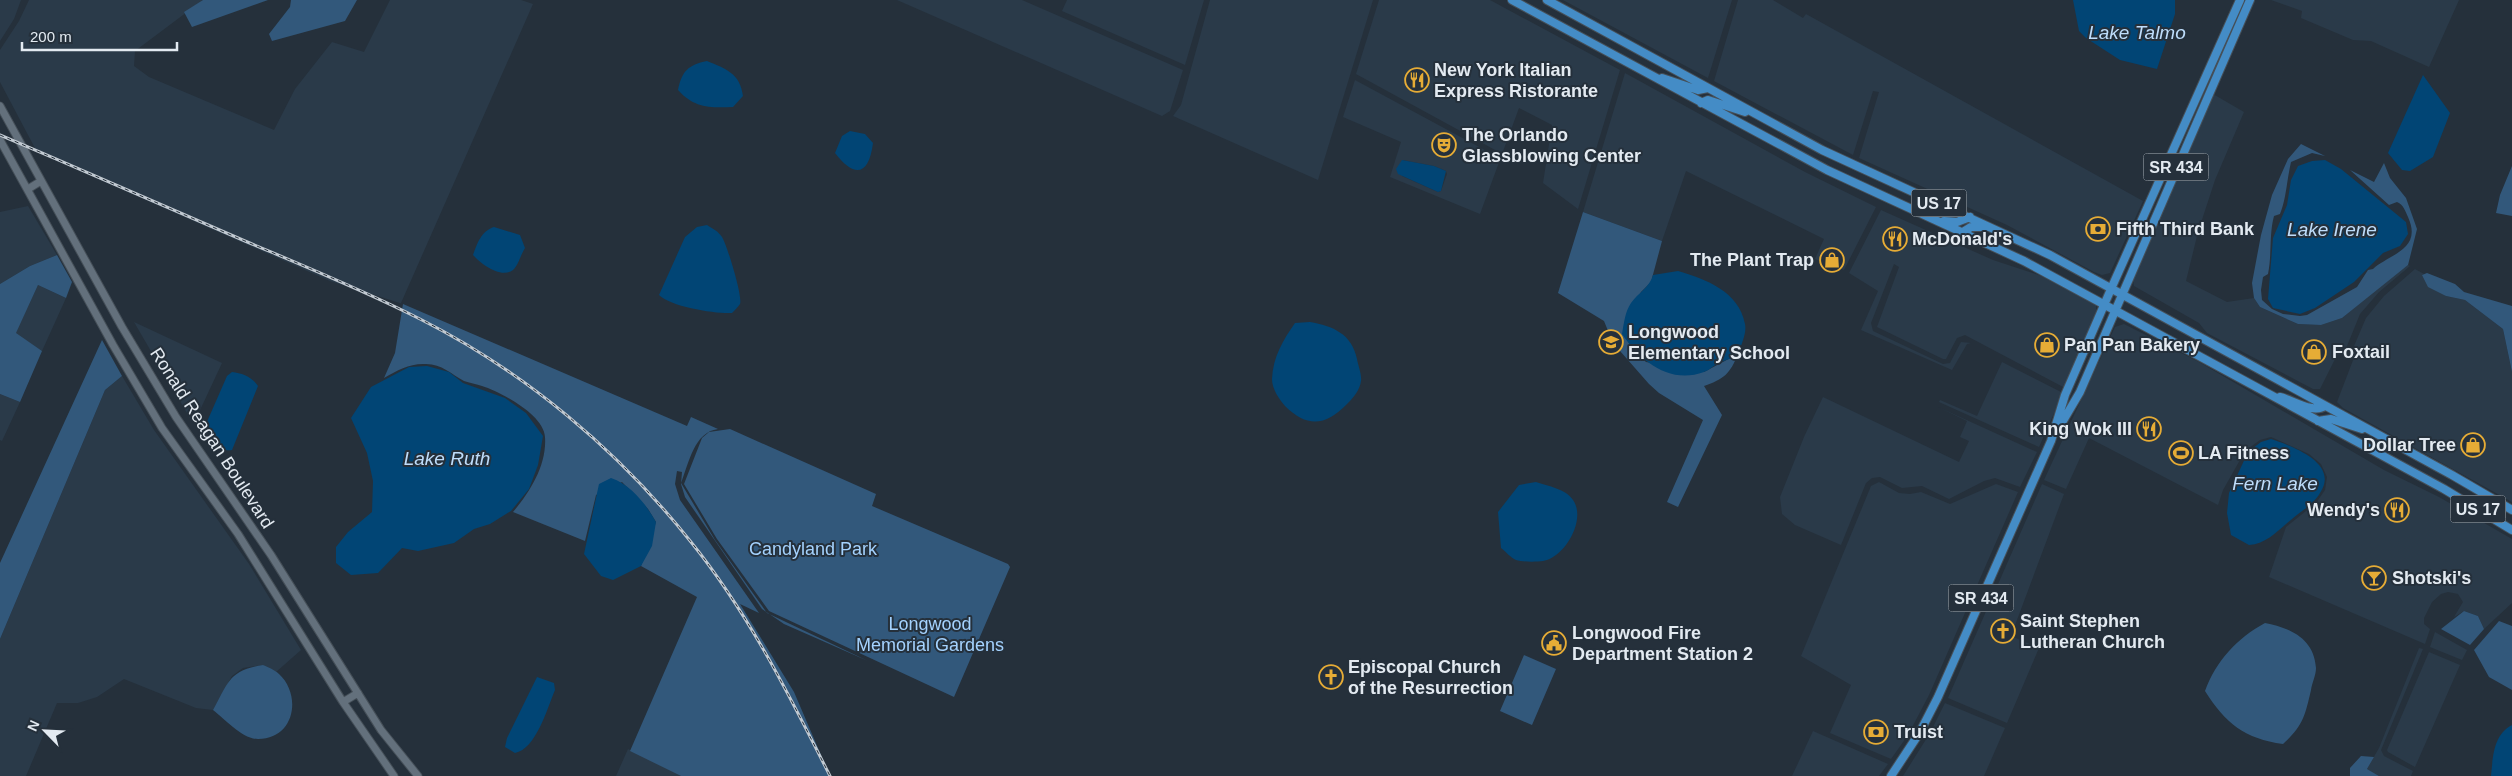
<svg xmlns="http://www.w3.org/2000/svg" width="2512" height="776" font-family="Helvetica,sans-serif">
  <rect width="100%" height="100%" fill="#25303b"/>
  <!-- built -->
  <path fill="#2a3a49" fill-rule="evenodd" d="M0 0H21L14 19 0 41Z
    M29 0H203L135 51 134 66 149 77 274 130 295 89 332 42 364 52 390 0H521L533 4 401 303 403 304 330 281 37 152 0 82V50L19 21Z
    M897 0H1022L1183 70 1170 111 1162 116Z
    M1067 0H1204L1185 65 1062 11Z
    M1210 0H1373L1318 180 1173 116 1181 105Z
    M1379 0H1490L1620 70 1578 209 1543 183 1552 125 1519 108 1480 214 1390 177 1401 142 1343 117 1355 80 1494 155 1497 151 1356 74ZM1402 160 1434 166 1446 171 1447 174 1441 191 1438 192 1402 176Z
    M1563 0H1732L1708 78Z
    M1738 0H1773L1803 18 1806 14 2143 201 2110 273 2102 275 2094 272 2007 225 1859 158 1879 92 1873 91 1853 155 1714 81Z
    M2271 0H2459L2429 67 2371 41 2353 40 2301 18 2302 11Z
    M1625 73 1805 172 1876 207 1844 270 1815 259 1824 239 1686 171 1662 241 1583 212Z
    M2213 94 2244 112 2215 180 2198 232 2186 281 2227 302 2254 298 2260 307 2298 324 2321 325 2342 318 2384 282 2408 265 2410 266 2379 292 2360 314 2345 351 2340 349 2320 389H2313L2207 333 2199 323 2134 286 2133 280 2137 270Z
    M28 206 57 255 30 266 0 284V212Z
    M1881 210 1993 260 2051 279 2096 305V312L2065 388 1965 335 1957 338 1946 359H1943L1877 327 1899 267 1894 264 1871 323 1873 331 1943 364 1950 363 1961 342 1971 343 1967 344 1952 370 1861 330 1878 291 1849 273Z
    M2415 269 2424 274 2422 275 2446 296 2465 300 2503 329 2512 372V502L2343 408 2337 402 2355 355 2351 353 2366 318 2384 296Z
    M38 285 66 298 42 351 15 334Z
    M134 322 222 363 194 423 191 420Z
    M2124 324 2199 362 2384 470 2439 497 2512 539V603L2484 629 2478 616 2464 611 2454 617 2463 602 2458 594 2448 592 2441 594 2432 602 2424 618V624L2430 629 2425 644 2269 577 2286 527 2316 503 2325 490 2327 477 2321 464 2309 454 2271 437 2260 440 2245 451 2223 490 2218 505 2089 438 2066 489 2044 480 2115 327Z
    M2002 362 2063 393 2039 447 1939 402 1940 400 1977 416Z
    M122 376 154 430 249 564 301 650 276 672 263 665 243 668 232 676 213 710 196 708 124 679 97 697 78 703H57L26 776H0V639L105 390Z
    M0 394 20 402 2 441 0 440Z
    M1823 397 1959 462 1969 441 1960 437 1967 421 1938 407 2037 452 2020 487 1995 478 1984 481 1949 499 1922 486 1902 488 1880 477 1872 478 1866 483 1841 545 1795 525 1782 514 1780 497 1804 437Z
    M1879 482 1899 493 1910 494 1921 492 1950 504 1996 484 2018 492 1929 695 1908 735 1891 759 1830 733 1851 685 1801 656 1871 486Z
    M2042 484 2064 494 2011 636 2039 648 2007 723 1948 698Z
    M2435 632 2467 650 2462 660 2430 647Z
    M2419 648 2423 649 2381 750 2384 756 2413 771 2411 776H2379L2367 769 2379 748Z
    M2429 652 2460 665 2415 767 2388 752 2387 750Z
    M1945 703 2005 728 1984 776H1903L1930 733Z
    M1813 731 1888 764 1879 776H1792Z
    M628 749 681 776H616Z"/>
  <!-- green -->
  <path fill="#32587b" d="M203 0H268L192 27 184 12Z
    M291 0H357L345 21 272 41 269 34 290 7Z
    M2301 144 2325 156 2312 153 2291 162C2287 179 2286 200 2280 214L2274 216C2269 234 2272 255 2268 274L2263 277 2261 290 2262 300 2272 309 2283 314 2300 316 2307 315 2357 287 2368 270 2373 269C2389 254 2423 250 2408 217 2405 211 2404 205 2397 202L2389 205 2350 170 2374 182 2384 163 2390 178 2406 198 2417 229 2408 265 2342 318 2321 325 2298 324 2260 307 2254 298 2252 283 2261 235 2272 195 2288 159Z
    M2512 166V216L2496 213 2500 195Z
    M1583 212 1662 241 1651 282 1641 292 1623 334 1635 352 1646 362 1704 372 1738 354C1730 374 1724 379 1704 386L1722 415 1678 507 1667 502 1703 420 1659 393 1649 384 1613 343 1604 321 1558 293Z
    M57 255 72 282 66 298 38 285 16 333 42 351 20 402 0 394V284L30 266Z
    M2427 273 2455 284 2464 292 2512 306V372L2503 329 2465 300 2446 296 2428 287 2422 275Z
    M403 304 687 426 691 417 718 429C694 432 689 463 681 483L715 540 767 613 868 661 784 624 762 609 685 497 681 484 682 472 677 471 675 484 680 500 759 613 740 604 794 692 830 776H681L630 751 697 597 641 566 656 522 648 509 622 482 596 495 585 541 513 512C530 492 547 465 545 437 544 415 501 392 482 386 477 384 469 383 464 381 451 374 442 364 426 364 410 363 398 370 384 378L395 353Z
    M102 340 122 376 105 390 0 639V563Z
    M730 429 876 494 872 506 1008 564 1010 567 954 697 769 611 717 539 684 484 702 438 709 432Z
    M2464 611 2478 616 2484 629 2470 645 2441 629Z
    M2499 621 2512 626V690L2489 677 2474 650Z
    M2265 623C2290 628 2314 638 2316 668 2316 675 2312 683 2311 690 2305 716 2303 726 2283 744 2245 739 2225 723 2205 691 2216 661 2237 638 2265 623Z
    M1524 655 1556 669 1532 725 1500 711Z
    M263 665C268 667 275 670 279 674 302 695 295 739 258 739 242 739 225 719 213 710 228 683 229 670 263 665Z
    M2361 756 2374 757 2367 769 2379 776H2350V768Z"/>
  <!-- water -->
  <path fill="#014575" d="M2073 0H2175V14L2157 69 2120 60 2086 38 2079 31Z
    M707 61C726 69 740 73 743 96L733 107C710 108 694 108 678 90 682 71 688 65 707 61Z
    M2423 75 2450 113 2433 157 2410 171 2402 170 2388 153Z
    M850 131 865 134 873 143C869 175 855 179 835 153L842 136Z
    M1402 160 1434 166 1446 171 1441 191 1438 192 1398 174 1396 169Z
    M2325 160 2341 169 2406 222 2408 234 2400 246 2383 253 2354 282 2315 308 2300 314 2273 308 2268 299 2273 238 2287 205 2291 180 2298 166 2312 161Z
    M707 225C713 229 718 231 722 237 727 245 743 297 740 304 738 307 735 310 732 313 716 314 671 307 659 295L685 237 697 227Z
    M494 227 520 235 525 248C521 254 518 266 513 270 501 279 481 264 473 255 477 244 481 231 494 227Z
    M1678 271C1705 279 1739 291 1745 324 1747 333 1741 345 1738 354 1732 359 1728 359 1721 362 1715 364 1710 370 1704 372 1669 385 1640 360 1622 334 1624 323 1625 312 1631 303 1638 293 1650 287 1653 275Z
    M1310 322C1333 326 1352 334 1357 359 1358 365 1362 375 1361 381 1360 390 1353 398 1347 404 1326 426 1307 428 1285 406 1279 399 1272 389 1272 379 1273 357 1283 340 1295 323Z
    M427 366 449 372 463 383 505 398 526 413 543 436 538 465 529 489 511 511 490 524 474 529 454 543 418 551 402 548 378 573 351 575 336 563V547L348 532 372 512 373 481 367 453 351 418 371 387 409 367Z
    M232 372C242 373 252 377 258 386L232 450C218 453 209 435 206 424L227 376Z
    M2271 439C2292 446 2340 463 2320 493 2314 504 2301 511 2292 519 2278 530 2267 544 2249 545L2231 535 2227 513 2229 493 2248 452 2261 442Z
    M611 478C631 485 646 504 656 522L652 546 641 566 613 580 601 576 584 554 599 484Z
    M1536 482C1548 486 1566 489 1573 500 1587 520 1564 558 1543 561 1536 562 1522 562 1516 560 1511 558 1505 551 1501 548L1498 512 1519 485Z
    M537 677 554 683 555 690C547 709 536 749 515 753L505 747 507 738Z
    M2512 725V776H2491C2493 757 2493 735 2512 725Z"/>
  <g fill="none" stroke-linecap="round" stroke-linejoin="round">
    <!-- secondary casing -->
    <g stroke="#454f58" stroke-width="9">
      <path id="secondary" d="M0 106 122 327 176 417 271 555 381 730 418 776
        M0 140 113 345 162 428 238 534 343 702 394 776
        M28 189 41 181
        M343 702 358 693"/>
    </g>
    <!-- primary casing -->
    <g stroke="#454f58" stroke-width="10">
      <path id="primary" d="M1512 0 1827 170 2024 261 2444 489 2512 530
        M1547 0 1822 150 2050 255 2452 475 2512 510
        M1662 78 1698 90 1708 88
        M1701 103 1708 100 1745 112
        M1944 221 1957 222 1970 217
        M1963 232 1971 227H1988
        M2280 397C2293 400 2313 414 2325 406
        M2318 421 2331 419 2362 429
        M2057 431 2080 392 2250 0
        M1891 776 1920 732 1938 697 2051 441 2065 395 2111 289 2240 0"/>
    </g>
    <!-- secondary -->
    <use href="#secondary" stroke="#63707c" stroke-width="7"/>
    <!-- primary -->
    <use href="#primary" stroke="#448cc6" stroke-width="8"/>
    <!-- rail casing -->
    <g stroke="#c1c9d1" stroke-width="3">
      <path id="rail" d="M0 135C82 170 164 206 245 241 304 266 363 290 420 319 525 372 618 450 691 542 749 614 789 695 830 776"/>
    </g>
    <!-- rail -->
    <use href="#rail" stroke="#25303b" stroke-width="1" stroke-dasharray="4" stroke-linecap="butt"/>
  </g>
  <!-- icons -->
  <defs>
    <g id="restaurant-ring" transform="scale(1.25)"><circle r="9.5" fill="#25303b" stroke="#e6ac36" stroke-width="1.5"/><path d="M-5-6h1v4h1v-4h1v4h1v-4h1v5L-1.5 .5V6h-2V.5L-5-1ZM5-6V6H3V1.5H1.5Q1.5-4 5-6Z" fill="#e6ac36"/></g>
    <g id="theatre-ring" transform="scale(1.25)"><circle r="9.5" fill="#25303b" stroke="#e6ac36" stroke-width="1.5"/><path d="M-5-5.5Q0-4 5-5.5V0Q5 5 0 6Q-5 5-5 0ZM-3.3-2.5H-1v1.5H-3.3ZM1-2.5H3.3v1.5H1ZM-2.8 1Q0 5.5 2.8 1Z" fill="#e6ac36"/></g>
    <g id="bank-ring" transform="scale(1.25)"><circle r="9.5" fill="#25303b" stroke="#e6ac36" stroke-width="1.5"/><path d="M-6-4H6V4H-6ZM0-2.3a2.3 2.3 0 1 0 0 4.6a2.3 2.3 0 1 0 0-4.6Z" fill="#e6ac36"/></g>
    <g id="shop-ring" transform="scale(1.25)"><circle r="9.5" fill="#25303b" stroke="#e6ac36" stroke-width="1.5"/><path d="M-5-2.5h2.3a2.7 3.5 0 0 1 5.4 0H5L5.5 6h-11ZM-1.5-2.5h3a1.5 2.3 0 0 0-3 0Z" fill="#e6ac36"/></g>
    <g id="school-ring" transform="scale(1.25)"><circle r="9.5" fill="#25303b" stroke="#e6ac36" stroke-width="1.5"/><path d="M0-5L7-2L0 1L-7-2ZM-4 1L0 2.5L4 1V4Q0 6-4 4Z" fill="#e6ac36"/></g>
    <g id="stadium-ring" transform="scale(1.25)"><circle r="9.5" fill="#25303b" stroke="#e6ac36" stroke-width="1.5"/><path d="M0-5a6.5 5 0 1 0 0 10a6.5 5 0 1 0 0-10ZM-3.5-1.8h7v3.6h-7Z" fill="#e6ac36"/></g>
    <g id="bar-ring" transform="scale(1.25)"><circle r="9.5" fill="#25303b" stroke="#e6ac36" stroke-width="1.5"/><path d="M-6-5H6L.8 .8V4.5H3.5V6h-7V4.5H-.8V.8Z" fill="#e6ac36"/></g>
    <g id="church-ring" transform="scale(1.25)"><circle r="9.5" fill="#25303b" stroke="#e6ac36" stroke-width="1.5"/><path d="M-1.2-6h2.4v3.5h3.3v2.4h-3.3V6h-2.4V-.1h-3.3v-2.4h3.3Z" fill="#e6ac36"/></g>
    <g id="civic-ring" transform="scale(1.25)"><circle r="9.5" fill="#25303b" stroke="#e6ac36" stroke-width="1.5"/><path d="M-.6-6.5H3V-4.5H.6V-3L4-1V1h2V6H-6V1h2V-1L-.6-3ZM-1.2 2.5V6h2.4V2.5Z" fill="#e6ac36"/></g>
  </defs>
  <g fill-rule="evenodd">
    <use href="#restaurant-ring" x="1417" y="80"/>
    <use href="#theatre-ring" x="1444" y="145"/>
    <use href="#bank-ring" x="2098" y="229"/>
    <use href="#restaurant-ring" x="1895" y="239"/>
    <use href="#shop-ring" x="1832" y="260"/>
    <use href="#school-ring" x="1611" y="342"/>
    <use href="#shop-ring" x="2047" y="345"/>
    <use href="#shop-ring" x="2314" y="352"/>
    <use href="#restaurant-ring" x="2149" y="429"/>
    <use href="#shop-ring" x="2473" y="445"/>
    <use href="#stadium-ring" x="2181" y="453"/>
    <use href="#restaurant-ring" x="2397" y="510"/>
    <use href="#bar-ring" x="2374" y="578"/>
    <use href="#church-ring" x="2003" y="631"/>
    <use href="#civic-ring" x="1554" y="643"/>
    <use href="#church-ring" x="1331" y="677"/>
    <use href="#bank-ring" x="1876" y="732"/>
  </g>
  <g text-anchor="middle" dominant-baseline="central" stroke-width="4" stroke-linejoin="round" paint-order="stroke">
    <!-- shield labels -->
    <g fill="#25303b" stroke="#aab2ba" stroke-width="1">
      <rect x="2143.5" y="153.5" width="65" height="27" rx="4"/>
      <rect x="1911.5" y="189.5" width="55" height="27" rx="4"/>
      <rect x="2450.5" y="495.5" width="55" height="27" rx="4"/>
      <rect x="1948.5" y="584.5" width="65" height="27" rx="4"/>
    </g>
    <g font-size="16" font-weight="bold" fill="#e3eaf1">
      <text x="2176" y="167">SR 434</text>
      <text x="1939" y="203">US 17</text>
      <text x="2478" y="509">US 17</text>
      <text x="1981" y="598">SR 434</text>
    </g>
    <!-- poi labels -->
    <g font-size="18" font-weight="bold" fill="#e3eaf1" stroke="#25303b" text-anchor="start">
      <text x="1434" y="70">New York Italian<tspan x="1434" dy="21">Express Ristorante</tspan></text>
      <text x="1462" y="135">The Orlando<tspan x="1462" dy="21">Glassblowing Center</tspan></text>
      <text x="2116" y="229">Fifth Third Bank</text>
      <text x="1912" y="239">McDonald's</text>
      <text x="1814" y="260" text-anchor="end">The Plant Trap</text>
      <text x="1628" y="332">Longwood<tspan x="1628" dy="21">Elementary School</tspan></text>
      <text x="2064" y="345">Pan Pan Bakery</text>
      <text x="2332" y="352">Foxtail</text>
      <text x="2132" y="429" text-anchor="end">King Wok III</text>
      <text x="2456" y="445" text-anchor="end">Dollar Tree</text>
      <text x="2198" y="453">LA Fitness</text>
      <text x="2380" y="510" text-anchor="end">Wendy's</text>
      <text x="2392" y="578">Shotski's</text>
      <text x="2020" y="621">Saint Stephen<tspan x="2020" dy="21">Lutheran Church</tspan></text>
      <text x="1572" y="633">Longwood Fire<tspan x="1572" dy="21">Department Station 2</tspan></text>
      <text x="1348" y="667">Episcopal Church<tspan x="1348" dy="21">of the Resurrection</tspan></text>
      <text x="1894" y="732">Truist</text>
    </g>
    <!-- street labels -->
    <g font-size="18" fill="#e3eaf1" stroke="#25303b">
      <text transform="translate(212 438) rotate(57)">Ronald Reagan Boulevard</text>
    </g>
    <!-- park labels -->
    <g font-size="18" fill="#a4d2fe" stroke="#25303b">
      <text x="813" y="549">Candyland Park</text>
      <text x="930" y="624">Longwood<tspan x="930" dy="21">Memorial Gardens</tspan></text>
    </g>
    <!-- water labels -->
    <g font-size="19" font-style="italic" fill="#beddfb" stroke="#25303b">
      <text x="2137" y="32">Lake Talmo</text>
      <text x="2332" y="229">Lake Irene</text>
      <text x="447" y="458">Lake Ruth</text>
      <text x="2275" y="483">Fern Lake</text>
    </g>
  </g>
  <!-- north arrow -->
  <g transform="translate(45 731) rotate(294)" stroke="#25303b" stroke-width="4" paint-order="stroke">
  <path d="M0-4L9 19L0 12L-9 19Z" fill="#e3eaf1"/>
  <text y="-8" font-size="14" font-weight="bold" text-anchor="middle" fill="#e3eaf1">N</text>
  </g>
  <!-- scale -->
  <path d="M22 42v8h155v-8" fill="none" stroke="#e3eaf1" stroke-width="2.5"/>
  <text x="30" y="42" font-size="15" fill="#e3eaf1" stroke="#25303b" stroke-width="4" paint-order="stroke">200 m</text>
</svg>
